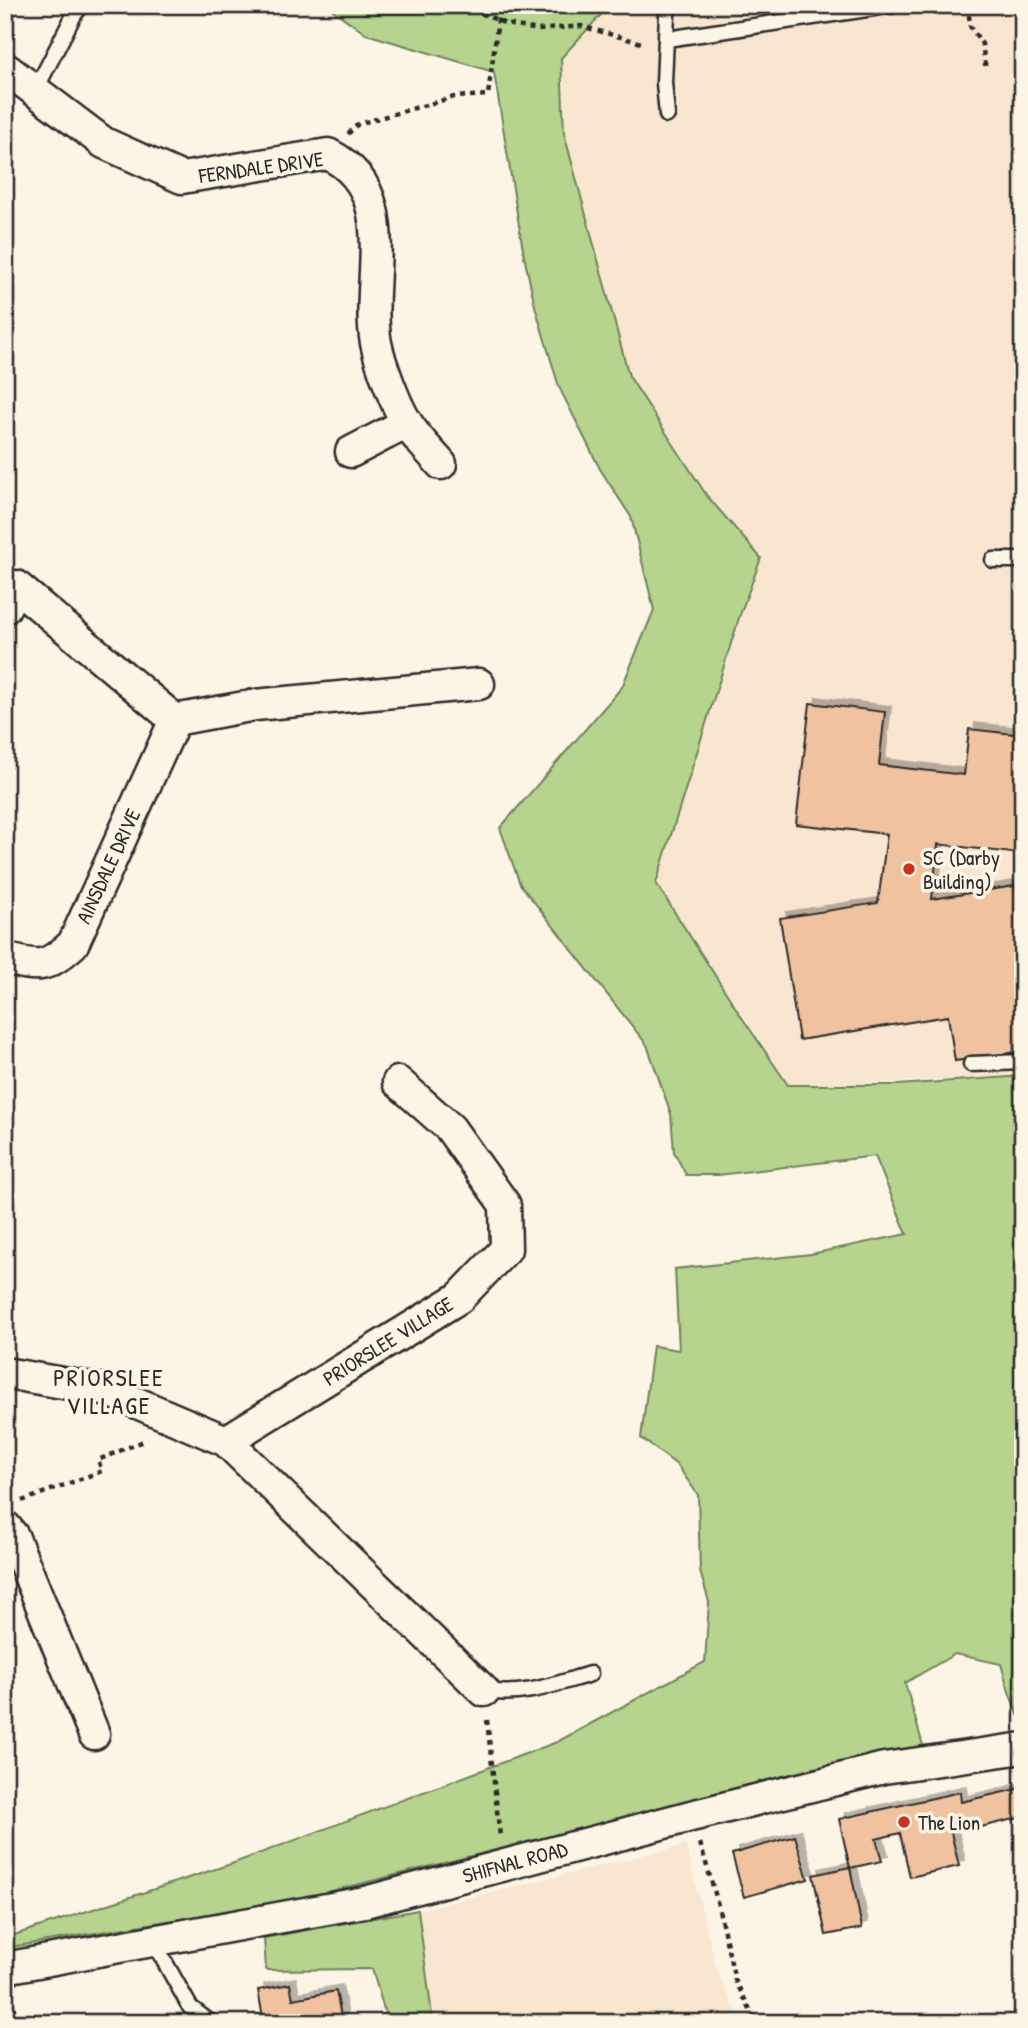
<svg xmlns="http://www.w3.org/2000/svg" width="1028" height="2028" font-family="'Patrick Hand',sans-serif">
  <defs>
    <filter id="shadow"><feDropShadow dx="6" dy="-6" stdDeviation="0" flood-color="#0004"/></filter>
  </defs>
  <rect width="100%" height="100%" fill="#fcf5e5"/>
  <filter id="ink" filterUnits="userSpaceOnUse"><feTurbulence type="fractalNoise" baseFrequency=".0143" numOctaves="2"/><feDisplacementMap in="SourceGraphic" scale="14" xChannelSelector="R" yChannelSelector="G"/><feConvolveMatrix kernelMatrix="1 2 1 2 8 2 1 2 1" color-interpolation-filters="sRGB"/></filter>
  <g filter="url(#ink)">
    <!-- built -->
    <path fill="#f9e6d0" d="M610 5H1023V1076L791 1087 655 883 761 558 707 496 629 376 580 200 564 133 561 58Z
      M686 1845 717 1971 741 2023H433L418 1910Z"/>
    <!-- green -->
    <path fill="#b6d48d" stroke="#70805c" stroke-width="2" d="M326 5H610L561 58 564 133 629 376 707 496 761 558 740 615 656 883 741 1016 788 1085H897L1023 1076V1726L1010 1695 1001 1664 955 1654 905 1683 924 1749 744 1793 627 1817 304 1898 5 1948V1938L234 1863 557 1742 705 1662 709 1602 700 1571 698 1495 677 1465 641 1438 653 1346 679 1350 675 1269 811 1254 907 1234 875 1156 718 1175H686L674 1152 671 1114 647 1045 520 884 500 828 622 687 654 610 631 517 600 469 559 387 536 310 524 256 494 72 366 34Z
      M418 1910 433 2023H388L372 1969 266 1970 264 1938Z"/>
    <!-- building -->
    <path fill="#f1c2a0" stroke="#2b2b2b" stroke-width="2" filter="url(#shadow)" d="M810 703 885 712 879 765 964 775 969 729 1023 735V831L1020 854 938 844 932 899 1021 885 1023 898V1051L955 1061 948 1016 799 1040 780 918 878 903 887 834 796 824Z
      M1021 1788 1023 1817 968 1830 966 1821 949 1824 959 1866 910 1877 900 1833 876 1839 882 1861 850 1868 839 1819 960 1792 961 1802Z
      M795 1836 808 1879 744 1897 732 1854Z
      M850 1867 862 1928 826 1935 813 1875Z
      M290 1984 293 1999 336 1991 342 2021 297 2023 296 2017 264 2023 258 1990Z"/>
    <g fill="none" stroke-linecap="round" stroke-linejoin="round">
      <!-- service casing -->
      <g stroke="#2b2b2b" stroke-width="19">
        <path id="service" d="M667 39 894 5
          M35 91 74 15 82 5
          M667 115 664 83 667 14 670 5
          M993 560H1023
          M971 1064 1023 1062
          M484 1691C524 1697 552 1685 590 1674
          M153 1941 190 2007 211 2023
          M5 2005 9 2018 14 2023"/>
      </g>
      <!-- minor casing -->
      <g stroke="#2b2b2b" stroke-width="35">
        <path id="minor" d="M5 68 104 143 182 178 328 154C403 191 364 280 376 343 380 363 396 406 407 423 416 438 430 451 441 464
          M351 452 407 423
          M5 608 16 586 175 720
          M5 958C40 968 46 968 73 944L175 720 255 705 479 684
          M5 1373 109 1391 226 1441 484 1691
          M226 1441 459 1298 506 1249 505 1205 450 1128 398 1082
          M5 1526 13 1536 94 1734
          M5 1968 365 1902 691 1816 884 1768 1023 1748"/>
      </g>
      <!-- path -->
      <path stroke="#2b2b2b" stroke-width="4.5" stroke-dasharray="5 5" stroke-linecap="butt" d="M463 5 506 24 538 30 581 26 645 44
        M968 5 970 26 982 44 986 70
        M1021 76 1023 74
        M348 134 358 124 454 97 488 95 500 5
        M22 1501 102 1471 98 1460 146 1440
        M487 1720 500 1837
        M700 1843 716 1897 735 1980 757 2023"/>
      <!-- service -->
      <use href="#service" stroke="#fcf5e5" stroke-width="14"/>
      <!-- minor -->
      <use href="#minor" stroke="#fcf5e5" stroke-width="30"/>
    </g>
  </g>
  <!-- markers -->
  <g fill="#c8321e" stroke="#fcf5e5" stroke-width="2.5">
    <circle cx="909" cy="869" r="7"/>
    <circle cx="904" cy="1822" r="7"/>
  </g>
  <g text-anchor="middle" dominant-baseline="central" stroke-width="7" stroke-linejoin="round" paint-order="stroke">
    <!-- street labels -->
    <g font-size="21" fill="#2b2b2b" stroke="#fcf5e5">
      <text transform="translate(261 167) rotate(-8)">FERNDALE DRIVE</text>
      <text transform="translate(108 866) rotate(-65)">AINSDALE DRIVE</text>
      <text transform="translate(388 1341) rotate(-32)">PRIORSLEE VILLAGE</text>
      <text transform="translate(515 1862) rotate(-15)">SHIFNAL ROAD</text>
    </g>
    <!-- poi labels -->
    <g font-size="21" fill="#2b2b2b" stroke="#fcf5e5" text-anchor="start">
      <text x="923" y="857">SC (Darby<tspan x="923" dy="24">Building)</tspan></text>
      <text x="918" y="1822">The Lion</text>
    </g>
    <!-- quarter labels -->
    <g font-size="24" letter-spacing="2" fill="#2b2b2b" stroke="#fcf5e5">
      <text x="109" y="1377">PRIORSLEE<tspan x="109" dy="28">VILLAGE</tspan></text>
    </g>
  </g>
  <!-- margin -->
  <rect width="1028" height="2028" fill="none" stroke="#fcf5e5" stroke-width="28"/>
  <rect x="14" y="14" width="1000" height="2000" fill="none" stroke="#2b2b2b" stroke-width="2.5" filter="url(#ink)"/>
</svg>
